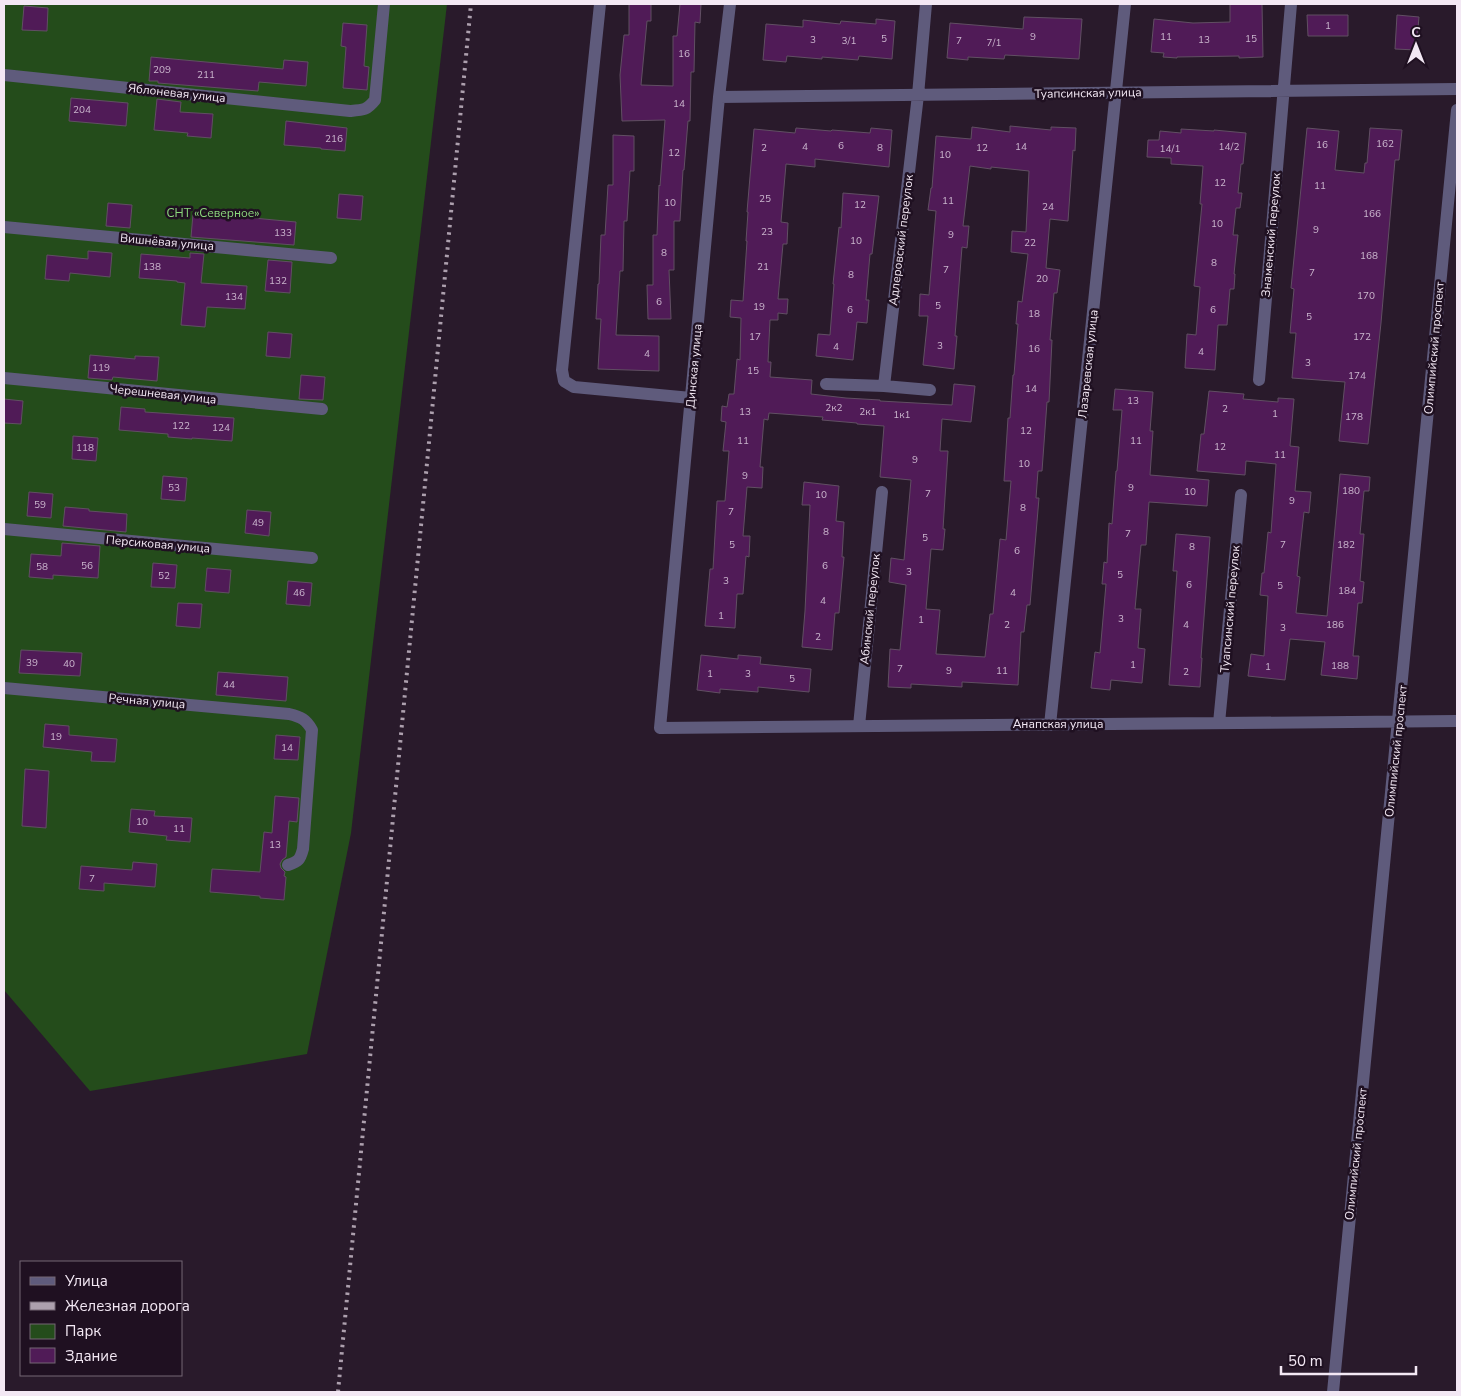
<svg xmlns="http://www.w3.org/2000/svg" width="1461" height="1396" font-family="'Nunito Sans',sans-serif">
  <rect width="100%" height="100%" fill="#291a2b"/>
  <!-- green -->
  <path fill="#244c1b" d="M4 4H447L351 833 307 1054 90 1091 4 990Z"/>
  <!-- building -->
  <path fill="#501b57" stroke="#614f63" d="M629 4H651V21H647L641 85 673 86V36H677L680 4H701L700 23 695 22 694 72H691L690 121H688L684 170H683L680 221H674V270H669L671 319H648L647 285H653V235H657L659 185 660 186 665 120 622 121 620 75 624 35H629Z
    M1230 4H1262L1263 57 1239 58V56L1177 57V58L1163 57 1164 53 1151 52 1154 19 1193 23 1230 22Z
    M24 6 48 8 47 31 22 30Z
    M1307 15H1348V36H1308Z
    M1397 15 1419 17 1416 50 1395 49Z
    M1024 17 1082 19 1079 59 1005 55 1004 59 968 57V60L947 58 950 23 1023 29Z
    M876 19 895 21 892 59 859 56 858 60 822 57V59L787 56 786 62 763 60 766 24 803 27V20L840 24 841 21 876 24Z
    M343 23 367 25 364 66 369 67 367 90 343 88 346 47 341 46Z
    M151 57 283 69 284 60 308 62 306 86 259 82 258 91 158 83V81H149Z
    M71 98 128 103 126 126 69 121Z
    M157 99 181 102 180 112 213 114 211 138 187 136 188 133 154 130Z
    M286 121 347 128 345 151 321 149V148L284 145Z
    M1010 126 1051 130V127L1076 128 1075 151 1073 150 1068 221 1050 219 1046 268 1060 270 1057 293H1054L1050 340H1052L1049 402H1047L1042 471H1038L1036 498H1039L1030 605H1027L1024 632H1021L1018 685 962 682V687L911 684V688L888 687 890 649 900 650 906 585 889 582 891 558 904 560 911 480 880 477 884 426 857 424V423L822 420 823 417 769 413 768 420 764 419 760 467H763L762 488 747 487 743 536H750L749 557 746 556 743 594H737L735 628 705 626 710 569H713L717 501H725L729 451H723L726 422 721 421 722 406 727 407 729 394H734L737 359 740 360 741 318 730 317 731 300 743 301 747 241H746L748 212H747L754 129 795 133 796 128 831 131 832 130 870 133 871 128 892 130 889 167 815 159V167L786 164 781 222 788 223 787 244H783L778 299H788L787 314 778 313V320H770L768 362H771L770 377 812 380 811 394 846 398 880 400V401L952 405 954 384 975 386 971 422 942 419 940 451H948L943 529H945L943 550 931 549 926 609 940 610 936 654 985 657 990 614H993L1000 539 1006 540 1011 481H1004L1008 418H1010L1013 375H1014L1018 324H1016L1018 301 1022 302 1028 254 1011 252 1012 231 1026 232 1029 171 991 167V169L970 166 963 226H969L967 248 962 247 955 336H957L954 369 923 365 928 316H919L920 294 929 295 936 211 928 210 931 188H932L936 136 971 139 972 127 1010 132Z
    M1307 128 1339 131 1335 170 1364 173 1365 163H1367L1370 128 1402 130 1399 160H1395L1381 323 1368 444 1339 441 1345 382 1292 378 1296 333H1290L1294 289 1291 288Z
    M1181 129 1214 131V130L1246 133 1243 164H1241L1238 193H1242L1240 208H1236L1233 235H1238L1234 274H1235L1234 289H1230L1227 325H1218L1215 370 1185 368 1187 334 1196 335 1200 287 1194 286 1202 204H1200L1203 166 1171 164V158L1147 157 1148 140H1159L1160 131 1181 133Z
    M613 135 634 136V171H630L627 221H624L623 271H620L616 335 659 336V371L598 369 601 319H596L598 284H599L601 235H605L608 185H613Z
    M843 193 879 196 872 254H870L866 300H869L867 323 857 322 853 360 816 356 818 334 830 335 834 284H833L839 227 841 228Z
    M339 194 363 196 361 220 337 218Z
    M108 203 132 205 130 228 106 226Z
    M193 214 232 217V216L296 222 294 245 191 237Z
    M88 251 112 253 110 277 70 273 69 281 45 279 47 255 88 259Z
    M190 253 204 254 201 283 247 286 245 309 207 307 205 327 181 325 185 283 177 282V281L139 278 141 254 190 258Z
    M268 260 292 262 290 293 265 291Z
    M268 332 292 334 290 358 266 356Z
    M90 355 135 359V356L159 357 157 381 113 377 112 380 88 378Z
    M301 375 325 377 323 400 299 399Z
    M1115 389 1153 392 1150 431H1153L1150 475 1209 480 1207 506 1149 502 1146 545H1141L1135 609H1141L1138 648 1145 649 1142 683 1111 680 1110 690 1091 688 1095 652 1100 653 1106 584H1102L1104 562 1107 563 1109 523 1112 524 1116 471H1117L1122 410H1113Z
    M1209 391 1244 394 1243 399 1278 402V398L1294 399 1290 446 1299 447 1295 491 1311 492 1309 513 1304 512 1297 576 1300 577 1296 613 1327 616 1340 474 1370 477 1369 491H1364L1360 534H1364L1360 581 1364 582 1362 603H1358L1353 656H1359L1357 679 1321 675 1325 642 1290 639 1285 680 1248 676 1251 654 1264 656 1268 596 1260 595 1262 573H1264L1268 532 1271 533 1276 464 1246 461 1245 475 1197 471 1201 434H1204Z
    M4 399 23 401 21 424 4 423Z
    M121 407 145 409V412L234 418 232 441 192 438V439L168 437V434L119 430Z
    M73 436 98 438 96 461 72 459Z
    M163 476 187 478 185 501 161 499Z
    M804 482 839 486 836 521 844 522 842 557H844L839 613H835L832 650 802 647 805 611 810 505H802Z
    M29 492 53 494 51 518 27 516Z
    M65 507 89 509V511L127 514 126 532 63 526Z
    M247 510 271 512 269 536 245 533Z
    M1176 534 1210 537 1201 658H1202L1200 687 1169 685 1177 571H1173Z
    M62 543 100 546 98 578 53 575V579L29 577 31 554 61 556Z
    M153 563 177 565 175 588 151 587Z
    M207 568 231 570 229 593 205 591Z
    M288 581 312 583 310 606 286 604Z
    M178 603 202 604 200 628 176 626Z
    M21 650 82 653 80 676 19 673Z
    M701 655 738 659V655L761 657 760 664 811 669 809 692 758 687V692L720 689V693L697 690Z
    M218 672 288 677 286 701 216 695Z
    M45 724 69 726V735L117 739 115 762 91 761 92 752 43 747Z
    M276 735 300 737 298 760 274 759Z
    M25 769 49 771 46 828 22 826Z
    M275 796 299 798 297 822 289 821 286 857 282 860 280 864 281 868 285 872 284 876 286 877 284 900 260 898V896L210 892 212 869 260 872 264 832 272 833Z
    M131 809 155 811 154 816 192 818 190 842 166 840 167 836 129 832Z
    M133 862 157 864 155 887 104 883V891L79 889 81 866 132 870Z"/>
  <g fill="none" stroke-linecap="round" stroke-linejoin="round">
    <!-- minor -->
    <path stroke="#5f5b7c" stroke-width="12" d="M600 4 562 370 564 381 574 387 691 398
      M730 4 719 97 660 728 1457 721
      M4 75 350 111C364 110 367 110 375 100L384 4
      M719 97 1457 89
      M4 227 331 258
      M4 378 322 409
      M1259 380 1291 4
      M826 384 884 386 918 95 926 4
      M884 386 930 390
      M4 529 312 558
      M4 688 289 714C301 717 306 719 312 730L303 849C300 860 299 861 288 865
      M1219 723 1241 495
      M1050 725 1125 4
      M859 726 882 492
      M1333 1392 1457 110"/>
    <!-- rail -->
    <path stroke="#ada0ae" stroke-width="4" stroke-dasharray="2.5 5" stroke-linecap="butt" d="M338 1392 471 4"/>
  </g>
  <g text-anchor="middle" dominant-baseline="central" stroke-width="5" stroke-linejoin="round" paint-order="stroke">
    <!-- number labels -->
    <g font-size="10" fill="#cab5cd">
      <text x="1328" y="26">1</text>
      <text x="1033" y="37">9</text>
      <text x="1166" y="37">11</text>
      <text x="884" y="39">5</text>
      <text x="1251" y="39">15</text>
      <text x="813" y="40">3</text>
      <text x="1204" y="40">13</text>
      <text x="849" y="41">3/1</text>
      <text x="959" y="41">7</text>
      <text x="994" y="43">7/1</text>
      <text x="684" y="54">16</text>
      <text x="162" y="70">209</text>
      <text x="206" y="75">211</text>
      <text x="679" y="104">14</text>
      <text x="82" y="110">204</text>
      <text x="334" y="139">216</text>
      <text x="1385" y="144">162</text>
      <text x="1322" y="145">16</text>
      <text x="841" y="146">6</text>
      <text x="805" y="147">4</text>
      <text x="1021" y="147">14</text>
      <text x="1229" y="147">14/2</text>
      <text x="764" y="148">2</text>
      <text x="880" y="148">8</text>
      <text x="982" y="148">12</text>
      <text x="1170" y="149">14/1</text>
      <text x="674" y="153">12</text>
      <text x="945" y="155">10</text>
      <text x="1220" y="183">12</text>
      <text x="1320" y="186">11</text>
      <text x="765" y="199">25</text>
      <text x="948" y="201">11</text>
      <text x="670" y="203">10</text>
      <text x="860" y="205">12</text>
      <text x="1048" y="207">24</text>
      <text x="1372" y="214">166</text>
      <text x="1217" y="224">10</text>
      <text x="1316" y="230">9</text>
      <text x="767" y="232">23</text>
      <text x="283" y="233">133</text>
      <text x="951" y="235">9</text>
      <text x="856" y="241">10</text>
      <text x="1030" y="243">22</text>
      <text x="664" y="253">8</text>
      <text x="1369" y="256">168</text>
      <text x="1214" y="263">8</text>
      <text x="152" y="267">138</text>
      <text x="763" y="267">21</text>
      <text x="946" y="270">7</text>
      <text x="1312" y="273">7</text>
      <text x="851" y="275">8</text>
      <text x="1042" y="279">20</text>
      <text x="278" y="281">132</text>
      <text x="1366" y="296">170</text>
      <text x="234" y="297">134</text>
      <text x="659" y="302">6</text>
      <text x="938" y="306">5</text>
      <text x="759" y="307">19</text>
      <text x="850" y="310">6</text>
      <text x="1213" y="310">6</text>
      <text x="1034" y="314">18</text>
      <text x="1309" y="317">5</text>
      <text x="755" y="337">17</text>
      <text x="1362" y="337">172</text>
      <text x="940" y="346">3</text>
      <text x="836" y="347">4</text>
      <text x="1034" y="349">16</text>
      <text x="1201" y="352">4</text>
      <text x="647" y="354">4</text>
      <text x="1308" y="363">3</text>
      <text x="101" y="368">119</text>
      <text x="753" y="371">15</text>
      <text x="1357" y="376">174</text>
      <text x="1031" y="389">14</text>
      <text x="1133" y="401">13</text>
      <text x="834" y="408">2к2</text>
      <text x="1225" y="409">2</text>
      <text x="745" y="412">13</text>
      <text x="868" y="412">2к1</text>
      <text x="1275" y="414">1</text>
      <text x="902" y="415">1к1</text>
      <text x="1354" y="417">178</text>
      <text x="181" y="426">122</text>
      <text x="221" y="428">124</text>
      <text x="1026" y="431">12</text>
      <text x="743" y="441">11</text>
      <text x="1136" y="441">11</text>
      <text x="1220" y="447">12</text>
      <text x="85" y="448">118</text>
      <text x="1280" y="455">11</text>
      <text x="915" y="460">9</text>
      <text x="1024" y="464">10</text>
      <text x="745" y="476">9</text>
      <text x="174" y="488">53</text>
      <text x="1131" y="488">9</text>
      <text x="1351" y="491">180</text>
      <text x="1190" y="492">10</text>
      <text x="928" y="494">7</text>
      <text x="821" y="495">10</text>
      <text x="1292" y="501">9</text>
      <text x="40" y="505">59</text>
      <text x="1023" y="508">8</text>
      <text x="731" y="512">7</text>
      <text x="258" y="523">49</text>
      <text x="826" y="532">8</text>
      <text x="1128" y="534">7</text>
      <text x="925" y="538">5</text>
      <text x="732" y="545">5</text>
      <text x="1283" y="545">7</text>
      <text x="1346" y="545">182</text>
      <text x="1192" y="547">8</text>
      <text x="1017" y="551">6</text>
      <text x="87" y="566">56</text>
      <text x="825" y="566">6</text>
      <text x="42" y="567">58</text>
      <text x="909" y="572">3</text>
      <text x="1120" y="575">5</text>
      <text x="164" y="576">52</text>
      <text x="726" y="581">3</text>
      <text x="1189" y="585">6</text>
      <text x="1280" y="586">5</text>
      <text x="1347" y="591">184</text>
      <text x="299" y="593">46</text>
      <text x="1013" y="593">4</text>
      <text x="823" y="601">4</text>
      <text x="721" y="616">1</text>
      <text x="1121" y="619">3</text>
      <text x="921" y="620">1</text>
      <text x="1007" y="625">2</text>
      <text x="1186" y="625">4</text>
      <text x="1335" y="625">186</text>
      <text x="1283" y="628">3</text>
      <text x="818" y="637">2</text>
      <text x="32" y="663">39</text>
      <text x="69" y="664">40</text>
      <text x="1133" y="665">1</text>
      <text x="1340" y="666">188</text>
      <text x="1268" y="667">1</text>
      <text x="900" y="669">7</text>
      <text x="949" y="671">9</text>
      <text x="1002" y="671">11</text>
      <text x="1186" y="672">2</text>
      <text x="710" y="674">1</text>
      <text x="748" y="674">3</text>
      <text x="792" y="679">5</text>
      <text x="229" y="685">44</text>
      <text x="56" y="737">19</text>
      <text x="287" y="748">14</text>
      <text x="142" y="822">10</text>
      <text x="179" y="829">11</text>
      <text x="275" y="845">13</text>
      <text x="92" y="879">7</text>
    </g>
    <!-- street labels -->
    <g font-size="12" fill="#f3e8f4" stroke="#1f1021">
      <text transform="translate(177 93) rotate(6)">Яблоневая улица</text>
      <text transform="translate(1088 93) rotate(-1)">Туапсинская улица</text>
      <text transform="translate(1271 235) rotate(-85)">Знаменский переулок</text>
      <text transform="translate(901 240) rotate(-83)">Адлеровский переулок</text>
      <text transform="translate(167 242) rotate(5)">Вишнёвая улица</text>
      <text transform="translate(1434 348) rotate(-85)">Олимпийский проспект</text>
      <text transform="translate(1088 364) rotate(-84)">Лазаревская улица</text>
      <text transform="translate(694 366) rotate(-85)">Динская улица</text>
      <text transform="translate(163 394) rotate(6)">Черешневая улица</text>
      <text transform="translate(158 544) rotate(5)">Персиковая улица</text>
      <text transform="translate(870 609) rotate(-84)">Абинский переулок</text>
      <text transform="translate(1230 609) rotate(-85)">Туапсинский переулок</text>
      <text transform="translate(147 701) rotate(5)">Речная улица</text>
      <text x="1058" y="724">Анапская улица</text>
      <text transform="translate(1396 751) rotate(-84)">Олимпийский проспект</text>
      <text transform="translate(1356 1154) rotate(-84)">Олимпийский проспект</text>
    </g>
    <!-- park labels -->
    <g font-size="12" fill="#8cd87d" stroke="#1f1021">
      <text x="213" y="213">СНТ «Северное»</text>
    </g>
  </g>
  <!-- border -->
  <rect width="1461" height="1396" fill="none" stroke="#f3e8f4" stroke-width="10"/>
  <!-- legend -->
  <rect x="20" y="1261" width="162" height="115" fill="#1f1021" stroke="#746675"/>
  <rect x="30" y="1277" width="25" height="8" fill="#5f5b7c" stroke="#746675"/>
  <text x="65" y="1286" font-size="15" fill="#f3e8f4">Улица</text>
  <rect x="30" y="1302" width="25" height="8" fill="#ada0ae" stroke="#746675"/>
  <text x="65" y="1311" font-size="15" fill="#f3e8f4">Железная дорога</text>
  <rect x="30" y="1324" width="25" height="15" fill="#244c1b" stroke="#746675"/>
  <text x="65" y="1336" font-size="15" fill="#f3e8f4">Парк</text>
  <rect x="30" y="1348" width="25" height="15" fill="#501b57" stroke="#746675"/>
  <text x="65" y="1361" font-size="15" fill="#f3e8f4">Здание</text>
  <!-- north arrow -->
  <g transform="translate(1416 45)" stroke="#1f1021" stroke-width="4" paint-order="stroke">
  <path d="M0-4L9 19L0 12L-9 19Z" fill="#f3e8f4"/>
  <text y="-8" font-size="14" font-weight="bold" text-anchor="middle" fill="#f3e8f4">С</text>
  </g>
  <!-- scale -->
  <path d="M1281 1366v8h135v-8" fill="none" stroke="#f3e8f4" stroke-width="2.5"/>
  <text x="1288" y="1366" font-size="15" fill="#f3e8f4" stroke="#1f1021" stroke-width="4" paint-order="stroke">50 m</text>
</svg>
